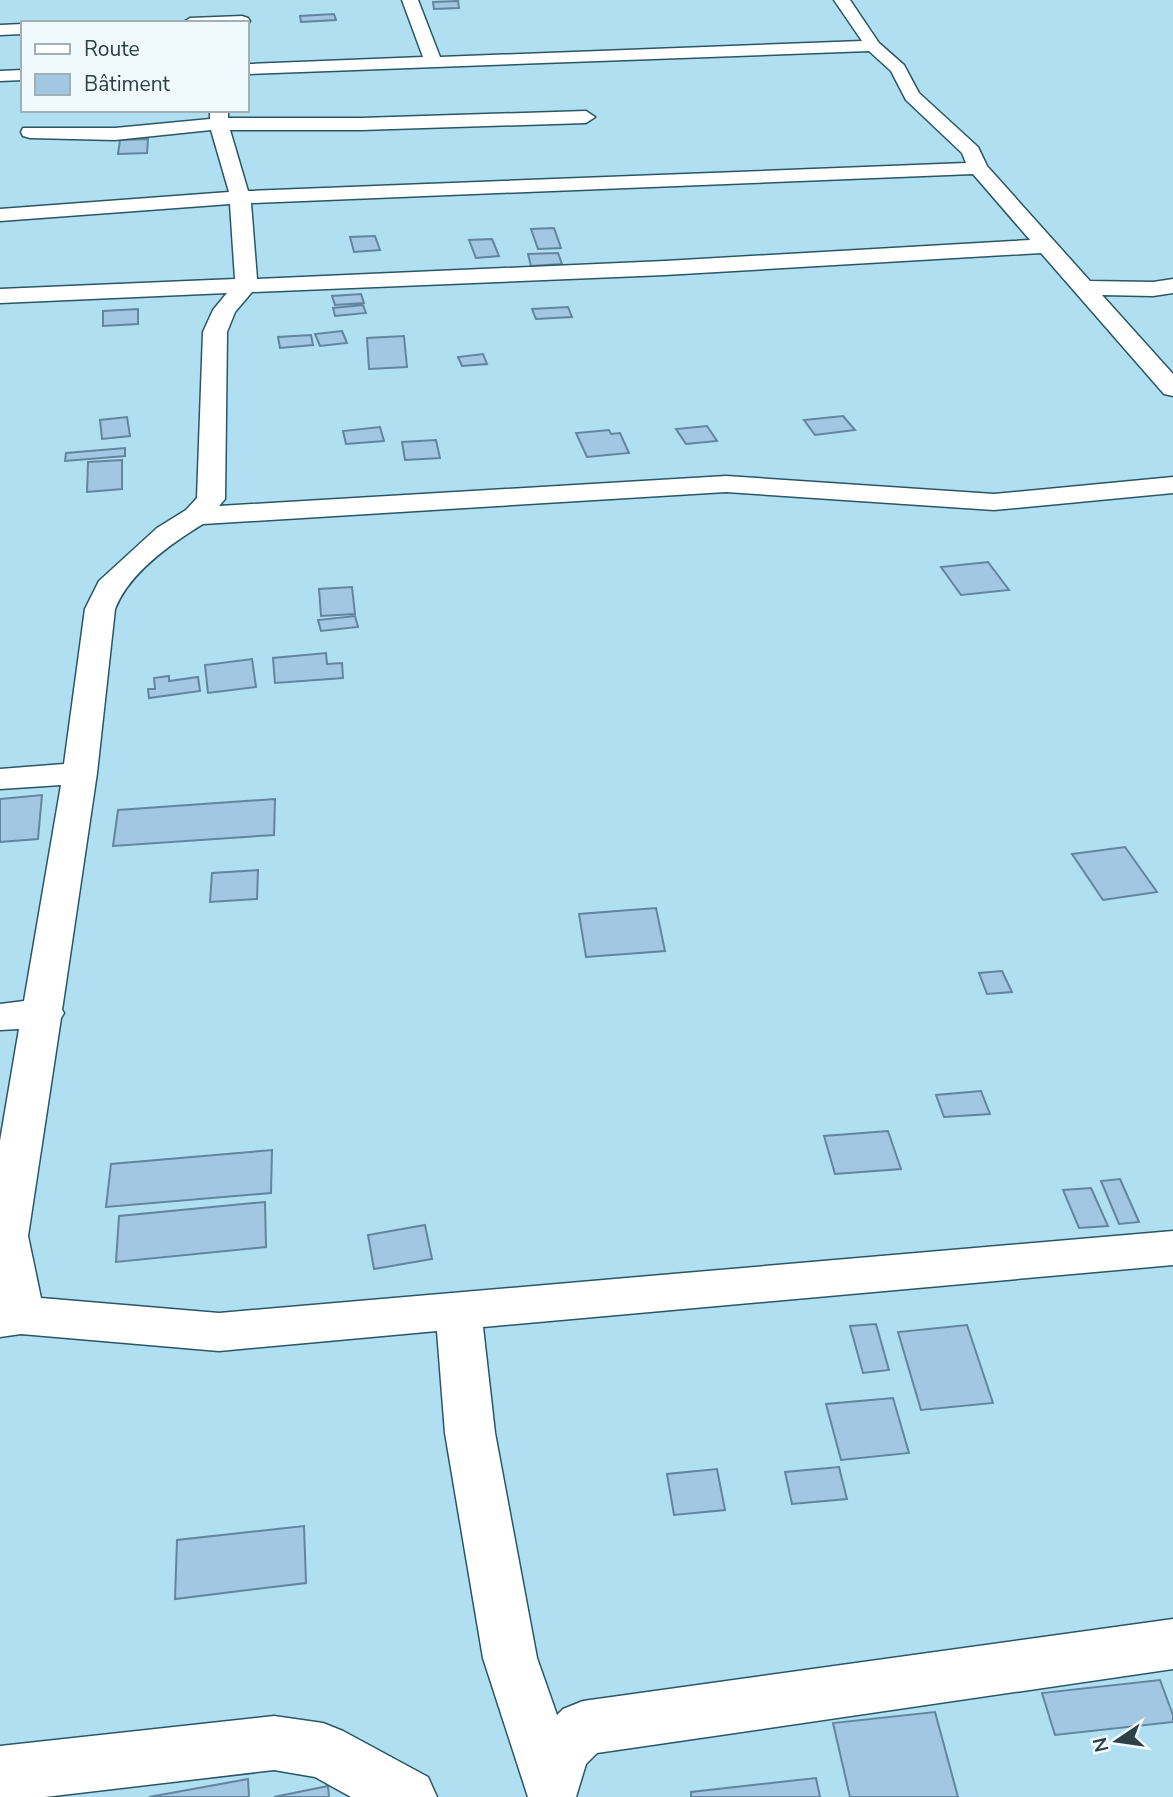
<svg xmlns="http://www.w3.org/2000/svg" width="1173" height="1797" font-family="'Nunito Sans',sans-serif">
  <rect width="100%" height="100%" fill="#afdff0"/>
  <!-- building -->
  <path fill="#a2c7e2" stroke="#63859f" stroke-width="2" d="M458 1 459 8 434 9 433 2Z
    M334 14 336 20 301 22 300 16Z
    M148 139 147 153 118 154 120 140Z
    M554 228 561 248 538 249 531 229Z
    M375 236 380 250 354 252 350 237Z
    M492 239 499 256 476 258 469 240Z
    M558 253 562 264 531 266 528 254Z
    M361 294 364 303 335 305 332 296Z
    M363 305 366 313 335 316 333 308Z
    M568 307 572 317 536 319 532 309Z
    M138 309V324L103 326V311Z
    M342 331 347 343 320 346 315 334Z
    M311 335 313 345 280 348 278 337Z
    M404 336 407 367 369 369 367 338Z
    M483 354 487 364 462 366 458 357Z
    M843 416 855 430 815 435 804 420Z
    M127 417 130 436 102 439 100 420Z
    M707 426 717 441 686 444 676 429Z
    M380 427 384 441 346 444 343 431Z
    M609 430 611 434 620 433 629 453 587 457 576 433Z
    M436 440 440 458 405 460 402 442Z
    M125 448V456L65 461 66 453Z
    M122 460V489L87 492 88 462Z
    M988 562 1009 590 961 595 941 567Z
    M352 587 355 614 321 616 319 589Z
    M355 616 358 627 321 631 318 620Z
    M326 653 327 664 342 663 343 678 275 683 273 658Z
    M252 659 256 687 208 693 205 665Z
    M169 676V681L198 677 200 691 149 698 148 689H155L154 678Z
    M42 795 38 839 0 842V799Z
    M275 799 274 835 113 846 118 810Z
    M1125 847 1157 892 1103 900 1072 854Z
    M258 870 257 899 210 902 212 873Z
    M656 908 665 951 586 957 579 914Z
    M1002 971 1012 992 987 994 979 973Z
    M981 1091 990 1114 944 1117 936 1095Z
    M888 1131 901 1169 835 1174 824 1136Z
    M272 1150 271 1193 106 1207 111 1164Z
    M1120 1179 1139 1222 1119 1224 1101 1181Z
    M1091 1188 1108 1226 1079 1228 1063 1190Z
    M265 1202 266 1247 116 1262 119 1216Z
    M425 1225 432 1259 374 1269 368 1235Z
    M876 1324 889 1370 863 1373 850 1326Z
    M967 1325 993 1403 921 1410 898 1332Z
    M893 1398 909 1453 841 1460 826 1404Z
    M839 1467 847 1499 792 1504 785 1472Z
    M717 1469 725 1510 674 1515 667 1474Z
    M304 1526 306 1583 175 1599 177 1540Z
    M1160 1680 1173 1715V1722L1055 1735 1042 1693Z
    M935 1712 958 1797H850L833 1723Z
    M816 1778 820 1797H691V1792Z
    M248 1779 249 1797H149Z
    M328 1786 329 1797H274Z"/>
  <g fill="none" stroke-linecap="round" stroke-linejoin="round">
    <!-- street casing -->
    <g stroke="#295765" stroke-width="3">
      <path id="street" d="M402 0H418L440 57 862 41 834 0H850L879 43 904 65 919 93 978 147 987 166 1090 281 1153 282 1173 279V293L1153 296 1102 295 1173 374V396L1164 394 1041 253 665 275 252 292 235 312 227 332 225 499 219 506 726 476 994 494 1173 477V493L994 510 726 492 203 524C170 544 129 573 115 609L97 773 62 1010 64 1013 61 1018 28 1236 41 1298 219 1313 1173 1231V1265L483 1327 495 1433 537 1658 557 1715 563 1709 583 1701 1173 1619V1669L597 1753 586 1764 576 1797H528L483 1658 445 1433 437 1331 219 1351 21 1334 0 1337V1141L19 1029 0 1030V1004L24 1001 61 785 0 789V769L64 764 85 609 99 581 157 528 186 510 197 498 203 332 213 310 227 293 0 303V289L235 279 230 204 0 221V209L229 192 211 130 115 140 30 138 23 136 21 132 23 128H115L210 119V110H228V118H361L586 111 595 117 586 123 361 130H230L248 191 966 163 962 153 906 100 891 71 869 51 247 74V64L423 57ZM973 174 1030 240 665 261 257 279 251 203Z
        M242 16 248 18 250 21 248 24 182 23 190 18Z
        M23 24V34L0 35V25Z
        M23 70V80L0 81V71Z
        M274 1716 323 1723 343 1731 428 1777 437 1797H351L315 1777 274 1770 45 1797H0V1746Z"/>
    </g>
    <!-- street -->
    <use href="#street" fill="#fff" fill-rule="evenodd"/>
  </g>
  <!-- legend -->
  <rect x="21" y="21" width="228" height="91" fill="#f0f9fd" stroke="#a2afb4" stroke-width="2"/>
  <rect x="35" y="44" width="35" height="10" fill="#ffffff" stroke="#a2afb4" stroke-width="2"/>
  <text x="84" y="56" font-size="21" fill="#2c4047">Route</text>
  <rect x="35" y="74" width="35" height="21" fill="#a2c7e2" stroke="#a2afb4" stroke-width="2"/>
  <text x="84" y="91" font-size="21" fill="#2c4047">Bâtiment</text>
  <!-- north arrow -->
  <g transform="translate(1117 1741) rotate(257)" stroke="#f0f9fd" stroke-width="5" paint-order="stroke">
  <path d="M0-5L12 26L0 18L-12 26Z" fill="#2c4047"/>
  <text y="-10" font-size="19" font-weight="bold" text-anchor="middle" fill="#2c4047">N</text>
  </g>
</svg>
